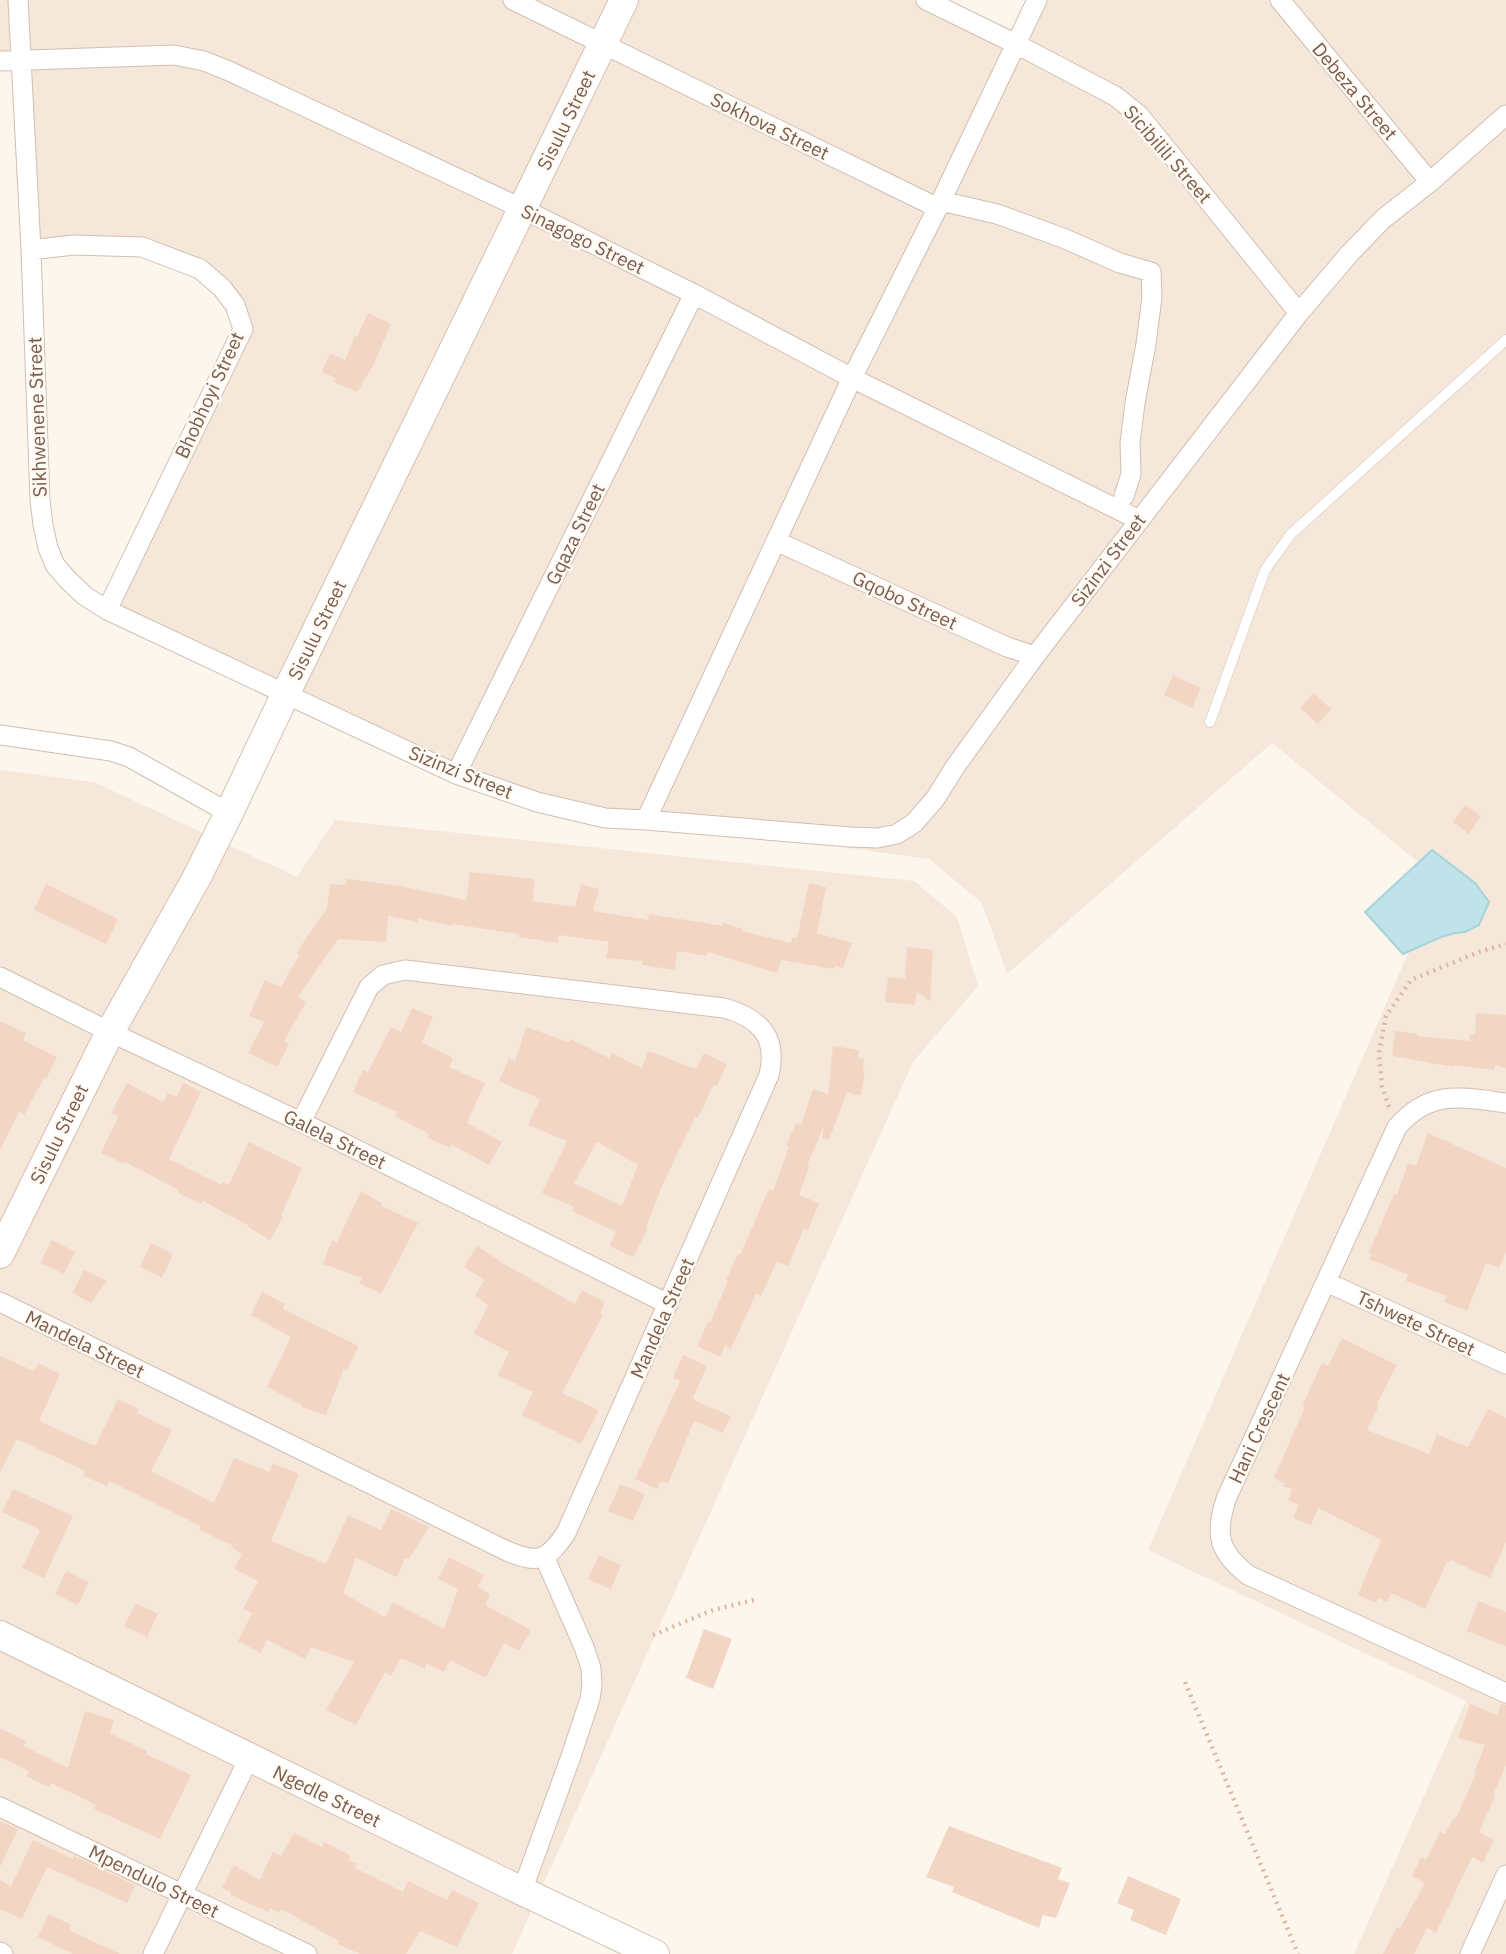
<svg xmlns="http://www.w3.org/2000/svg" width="1506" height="1954" font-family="'IBM Plex Sans',sans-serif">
  <rect width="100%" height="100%" fill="#fdf6ec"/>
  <!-- residential -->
  <path fill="#f5e8da" d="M0 0H926L1016 43 1038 0H1506V1954H1354L1466 1701 1148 1550 1440 880 1272 743 1007 974 982 903 929 859 646 820 537 802 107 610 243 329 222 288 142 247 31 250 20 61H0Z
    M0 770 94 782 297 877 335 820 914 881 957 917 978 986 913 1062 512 1954H0Z"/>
  <!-- water -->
  <path fill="#bfe3e8" stroke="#a5d3da" stroke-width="2" d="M1432 850 1475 883 1489 902 1479 925 1465 932 1455 933 1441 937 1403 954 1365 912Z"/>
  <!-- building -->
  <path fill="#f3d5c3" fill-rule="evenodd" d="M368 313 391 324 374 364 357 392 334 382 336 378 322 372 330 353 345 360 355 336 357 337Z
    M1173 675 1201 688 1192 708 1164 695Z
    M1314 693 1331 709 1318 724 1300 708Z
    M1465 805 1481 816 1469 834 1453 822Z
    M470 872 534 879 533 901 575 907 581 884 599 889 593 911 648 920 649 914 723 926V923L743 929 742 931 791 943 792 938H797L809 883 826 887 817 933 852 943 843 968 835 966 834 969 781 960 777 973 708 952 707 956 677 951 675 970 642 965V961L606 958 609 942 559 935 558 943 518 937 519 934 452 924V926L418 918V922L388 916 386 942 338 939 298 997 306 1002 284 1041 289 1044 277 1067 248 1053 264 1022 249 1016 265 980 281 987 299 955 297 954 301 946 327 908 330 884 346 885 347 879 400 886 466 900Z
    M46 884 118 919 106 944 34 910Z
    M907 947 933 950 930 1001 917 992 915 1005 885 1002 888 977 905 979Z
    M412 1008 433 1017 422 1042 453 1058 449 1067 485 1083 467 1123 502 1142 489 1165 452 1145 450 1148 428 1138 429 1134 395 1116 397 1112 353 1092 363 1070 368 1072 391 1027 401 1032Z
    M1476 1013 1506 1015V1068L1495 1065 1494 1070 1454 1065V1067L1392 1056 1395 1031 1418 1034V1036L1469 1041 1470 1034 1475 1035Z
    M0 1021 26 1033 23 1040 57 1057 46 1079 44 1078 24 1115 19 1112 0 1150Z
    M526 1027 569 1042 571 1039 609 1058 612 1053 642 1068 648 1051 696 1069 704 1053 727 1064 717 1086 714 1084 698 1118 695 1117 662 1186 646 1227 648 1228 633 1257 609 1246 616 1232 572 1211 574 1207 542 1193 567 1141 528 1125 540 1099 499 1081 509 1058 515 1061ZM597 1142 638 1165 622 1206 574 1183Z
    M833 1046 859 1050 858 1058 864 1059 863 1071H865L861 1096 847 1092 829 1140 822 1138 824 1125 807 1166 809 1167 799 1195 819 1203 808 1230 804 1228 788 1266 777 1261 761 1296 756 1294 731 1349 725 1346 720 1357 697 1346 708 1322 710 1323 728 1281 726 1280 738 1254 740 1255 769 1189 773 1191 789 1147 786 1146 796 1123 801 1125 813 1089 828 1094Z
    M127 1083 163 1102 168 1093 177 1097 183 1083 201 1092 169 1159 221 1185 223 1182 229 1185 249 1142 302 1168 281 1216 283 1217 270 1240 248 1227 249 1226 203 1201 201 1204 178 1193 179 1190 125 1162 124 1164 101 1153 118 1117 111 1113Z
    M1428 1133 1506 1168V1252L1499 1268 1486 1263 1467 1311 1444 1302 1447 1296 1406 1281 1408 1275 1369 1259 1372 1254 1369 1252 1394 1194 1397 1195 1408 1163 1416 1166Z
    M361 1191 383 1204 382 1206 418 1223 381 1294 359 1283 362 1278 323 1264 332 1240 337 1242Z
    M52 1240 75 1252 64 1274 40 1263Z
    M151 1243 173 1254 162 1278 140 1267Z
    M477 1246 499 1260V1261L575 1304 582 1290 605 1302 600 1313 603 1315 562 1393 599 1410 581 1444 522 1415 533 1392 498 1375 509 1352 474 1334 488 1305 475 1296 484 1280 464 1267Z
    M84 1270 107 1281 91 1303 72 1293Z
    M262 1292 285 1304 283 1309 359 1346 347 1370 344 1368 326 1415 302 1407V1405L267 1387 291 1337 251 1315Z
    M1342 1338 1397 1365 1377 1404 1379 1405 1367 1430 1429 1454 1437 1434 1468 1447 1488 1409 1506 1418V1542L1490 1578 1450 1560 1449 1563 1447 1562 1425 1609 1391 1593 1387 1602 1378 1598 1376 1603 1358 1595 1381 1540 1318 1508 1311 1525 1293 1518 1299 1505 1288 1500 1292 1489 1283 1486 1284 1484 1274 1478 1305 1407 1302 1406 1322 1363 1328 1366Z
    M683 1355 707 1366 693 1398 698 1402 731 1416 723 1433 694 1421 668 1484 661 1481 657 1489 635 1479 680 1381 673 1378Z
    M0 1356 34 1371 38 1363 60 1374 39 1421 95 1446 118 1399 139 1409 137 1413 172 1430 151 1471 214 1503 234 1458 269 1472 273 1463 299 1474 271 1541 326 1564 348 1515 381 1530 391 1509 429 1527 409 1559 405 1558 397 1577 356 1558 343 1593 385 1617 393 1602 444 1629 458 1589 438 1579 449 1557 484 1575 478 1587 490 1594 485 1605 531 1630 519 1651 504 1643 486 1678 450 1660 444 1672 426 1663 425 1669 401 1658 391 1676 385 1672 356 1725 326 1710 354 1662 311 1647 305 1659 267 1640 261 1653 238 1641 252 1613 243 1609 258 1581 234 1569 242 1554 231 1547 232 1545 199 1530 201 1526 109 1481 107 1486 83 1476 85 1471 17 1439 0 1473Z
    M620 1484 645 1494 633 1521 608 1511Z
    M13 1489 73 1516 44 1578 22 1568 40 1530 2 1512Z
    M599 1555 621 1565 611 1589 588 1579Z
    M66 1571 89 1582 78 1605 55 1594Z
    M1478 1601 1506 1612V1646L1467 1631Z
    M136 1603 158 1614 147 1637 124 1626Z
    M704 1629 732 1639 713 1689 686 1678Z
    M1470 1704 1497 1715 1501 1704 1506 1705V1765L1493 1795 1495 1796 1479 1832 1494 1840 1483 1863 1472 1857 1436 1933 1427 1928 1414 1954H1383L1397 1927 1400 1928 1425 1883 1412 1876 1421 1857 1426 1860 1440 1832 1445 1834 1453 1819 1455 1820 1476 1774 1474 1773 1485 1745 1458 1738Z
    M85 1711 114 1720 110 1733 147 1751 146 1754 191 1775 160 1839 94 1809 96 1805 51 1783 49 1787 26 1776 29 1771 0 1757V1728L26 1741 23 1746 68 1768Z
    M0 1821 18 1829 0 1867Z
    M949 1826 1062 1868 1058 1879 1070 1883 1056 1918 1043 1915 1039 1928 952 1892 954 1887 926 1877Z
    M294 1833 322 1847 324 1842 350 1855 349 1860 357 1864 355 1868 403 1892 408 1881 447 1900 452 1890 479 1903 457 1947 420 1931 406 1954H360L337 1944 339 1941 281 1909 279 1913 270 1908 269 1912 237 1898 231 1895V1892L222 1888 234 1865 260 1880 273 1851 281 1856Z
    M33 1840 73 1859 74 1856 135 1885 127 1903 47 1867 22 1919 0 1909V1880L11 1886Z
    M1128 1876 1181 1899 1166 1935 1130 1920 1134 1910 1117 1903Z
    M49 1914 71 1925 69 1930 120 1954H73L38 1937Z"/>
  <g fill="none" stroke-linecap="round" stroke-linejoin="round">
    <!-- lane casing -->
    <g stroke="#d1beb0" stroke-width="11">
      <path id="lane" d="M1210 722 1265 570 1291 534 1506 340"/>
    </g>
    <!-- street casing -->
    <g stroke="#d1beb0" stroke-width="21">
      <path id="street" d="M18 0 31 250 40 500 43 525 48 548 55 565 68 580 85 596 107 610 456 774 537 802 605 818 646 820 850 837 877 838 897 834 914 823 935 799 955 767 1035 656 1299 313 1350 253 1383 219 1430 182 1506 115
        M513 0 938 208
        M926 0 1016 44 1115 96 1139 115 1299 313
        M1280 0 1430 182
        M0 61 174 55 204 61 229 71 523 209 694 294 852 378 1139 520
        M941 201 997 214 1063 238 1120 263 1151 272 1152 297 1146 344 1135 403 1130 443 1131 474 1124 496
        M31 250 73 245 142 247 200 269 222 288 235 305 243 329 107 610
        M776 541 1007 647 1035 656
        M0 735 111 751 129 757 229 813
        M456 774 694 294
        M646 820 852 378 941 201 1037 0
        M0 977 110 1032 301 1122 668 1304
        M1506 1103C1461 1097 1430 1089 1397 1127L1226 1499C1215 1536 1218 1551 1248 1575L1506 1693
        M1326 1282 1506 1364
        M0 1302 507 1551C538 1564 547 1561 566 1533L769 1075C778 1037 760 1018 724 1008L405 970 383 975 369 987 301 1122
        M0 1807 307 1954
        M522 1891 570 1759 590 1699 592 1684 591 1668 584 1647 544 1556
        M0 1952 3 1954
        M153 1954 249 1758
        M1470 1954 1506 1875"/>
    </g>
    <!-- secondary casing -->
    <g stroke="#d6c0b0" stroke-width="30">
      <path id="secondary" d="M0 1254 110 1032 197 877 229 813 286 693 624 0
        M0 1635 522 1891 655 1954"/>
    </g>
    <!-- path -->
    <path stroke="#d9b8a5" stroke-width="4.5" stroke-dasharray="2 5" stroke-linecap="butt" d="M1389 1107 1382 1087 1379 1053 1386 1016 1411 980 1479 952 1506 944
      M653 1635 713 1610 758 1599
      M1185 1682 1298 1954"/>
    <!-- lane -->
    <use href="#lane" stroke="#fff" stroke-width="10"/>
    <!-- street -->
    <use href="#street" stroke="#fff" stroke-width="19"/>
    <!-- secondary -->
    <use href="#secondary" stroke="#fff" stroke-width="28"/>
  </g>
  <g text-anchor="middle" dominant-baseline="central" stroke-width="5" stroke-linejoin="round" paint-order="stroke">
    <!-- street labels -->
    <g font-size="19" fill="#7a5c4d" stroke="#fffaf3">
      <text transform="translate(1355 91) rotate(50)">Debeza Street</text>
      <text transform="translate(566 120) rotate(-64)">Sisulu Street</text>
      <text transform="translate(770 126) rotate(26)">Sokhova Street</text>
      <text transform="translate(1168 154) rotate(49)">Sicibilili Street</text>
      <text transform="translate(583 239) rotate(26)">Sinagogo Street</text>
      <text transform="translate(209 395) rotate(-65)">Bhobhoyi Street</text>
      <text transform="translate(37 417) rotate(-92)">Sikhwenene Street</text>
      <text transform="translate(575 534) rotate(-64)">Gqaza Street</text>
      <text transform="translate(1108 560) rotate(-53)">Sizinzi Street</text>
      <text transform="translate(905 600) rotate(25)">Gqobo Street</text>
      <text transform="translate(317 630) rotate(-64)">Sisulu Street</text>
      <text transform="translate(461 772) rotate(22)">Sizinzi Street</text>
      <text transform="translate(59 1134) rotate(-64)">Sisulu Street</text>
      <text transform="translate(335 1139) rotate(26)">Galela Street</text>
      <text transform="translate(662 1318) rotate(-66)">Mandela Street</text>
      <text transform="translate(1416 1323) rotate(25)">Tshwete Street</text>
      <text transform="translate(85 1344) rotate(26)">Mandela Street</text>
      <text transform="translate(1259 1428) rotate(-65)">Hani Crescent</text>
      <text transform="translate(327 1796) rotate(26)">Ngedle Street</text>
      <text transform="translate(154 1881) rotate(26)">Mpendulo Street</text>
    </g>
  </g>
</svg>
